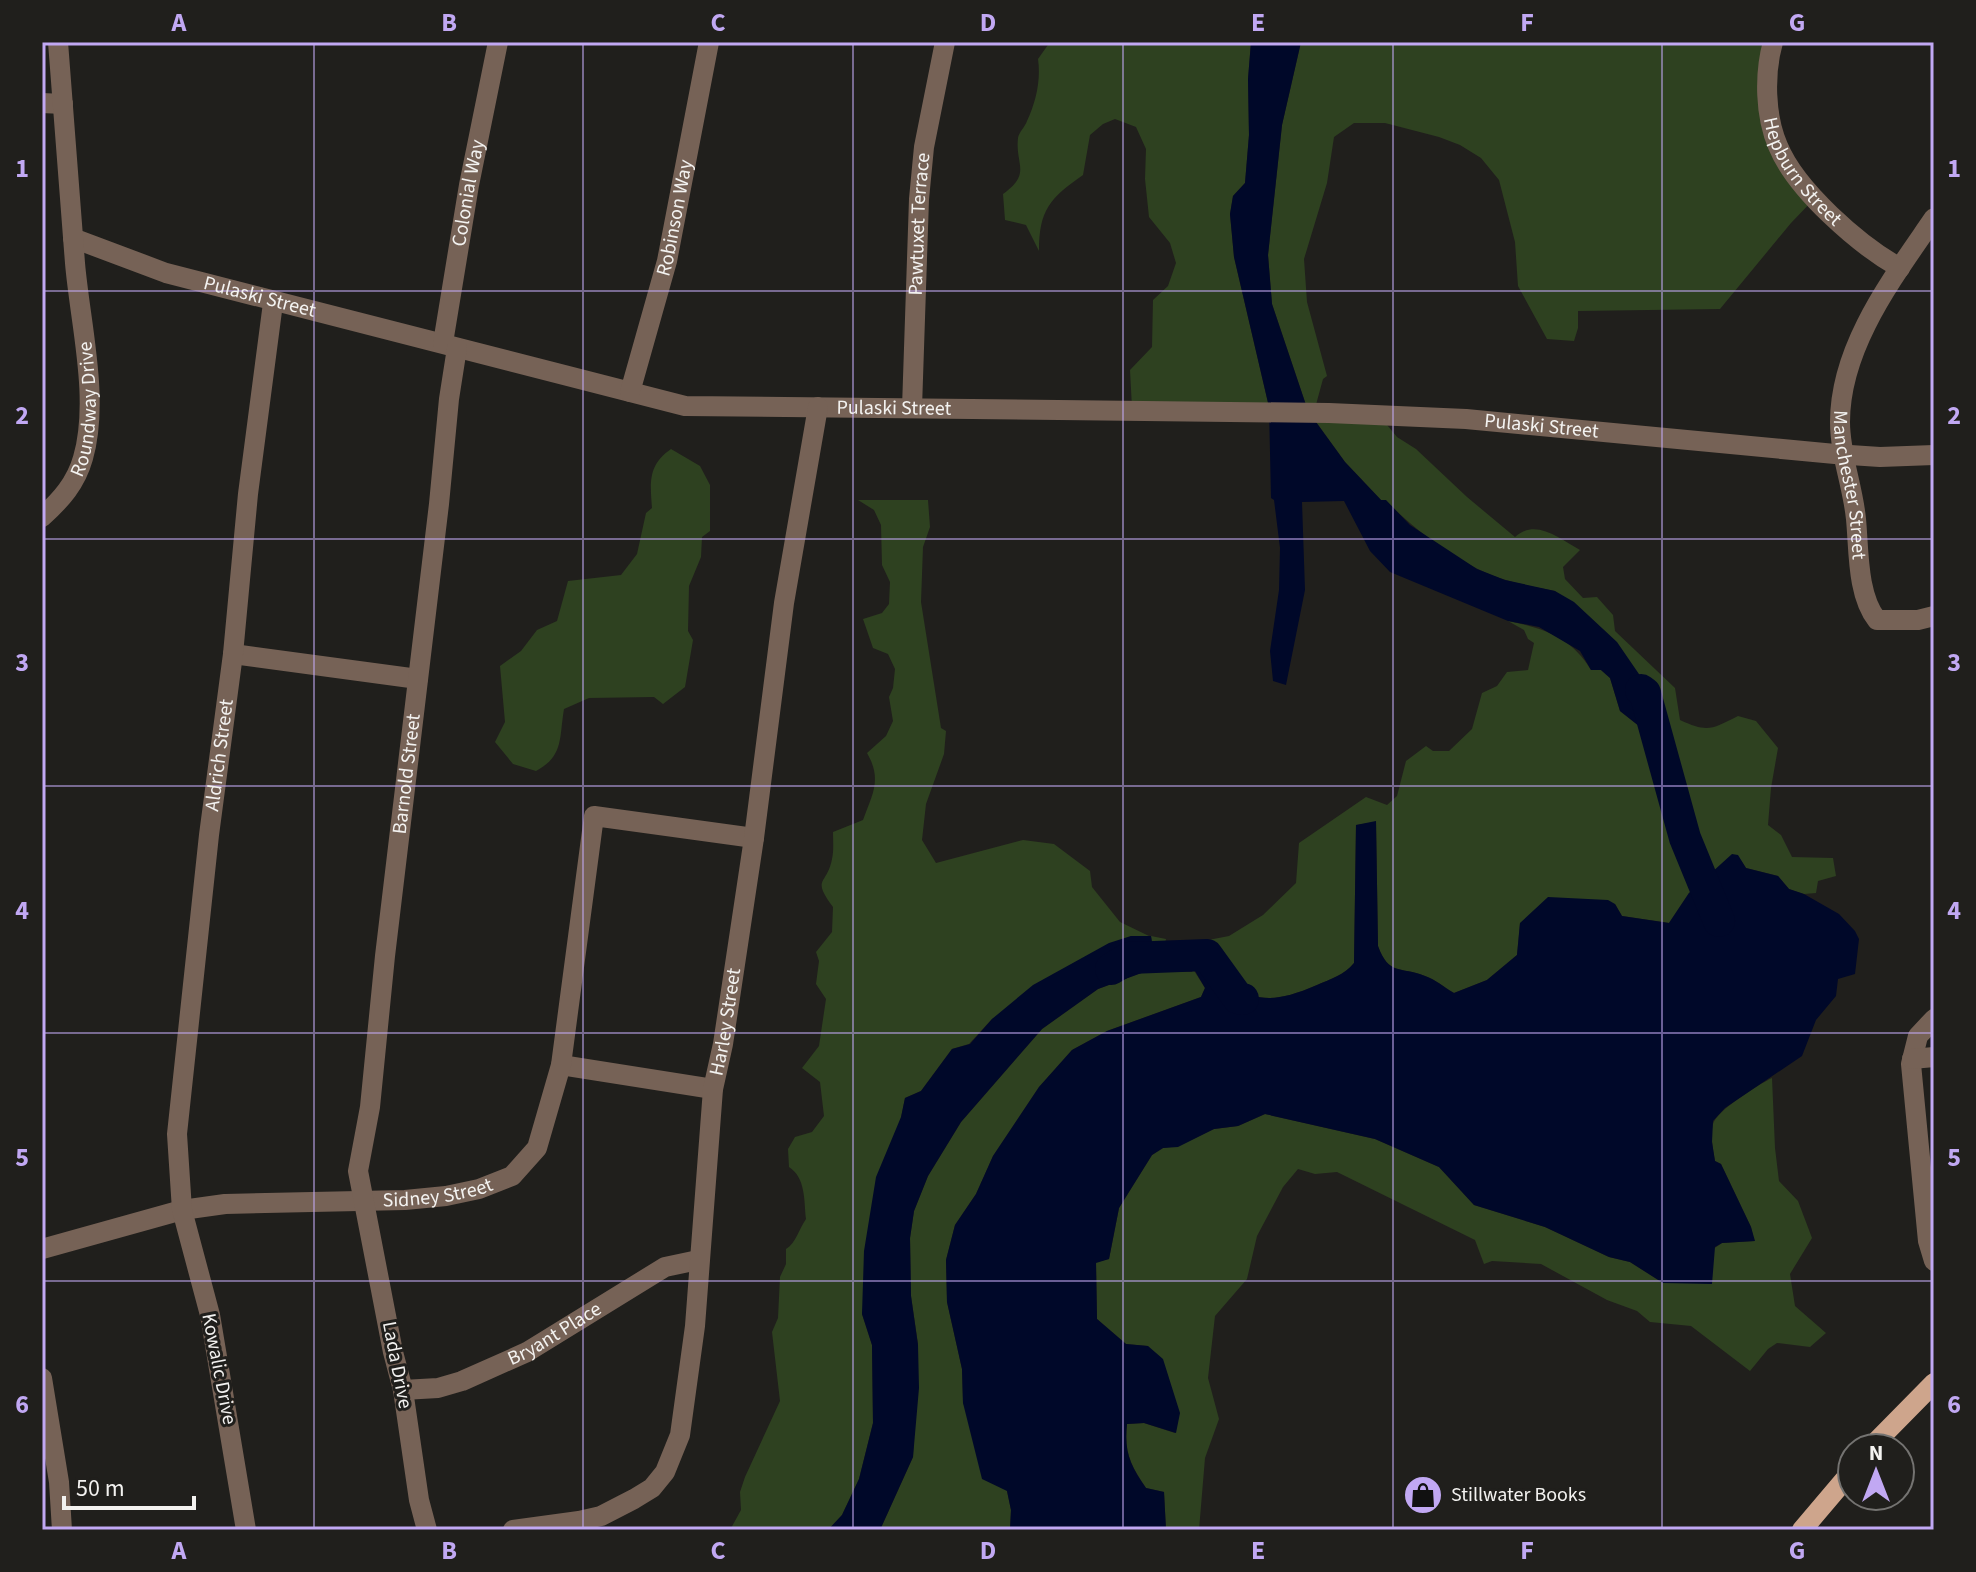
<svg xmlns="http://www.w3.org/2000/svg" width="1976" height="1572" font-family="'Source Sans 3',sans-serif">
  <rect width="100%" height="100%" fill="#201f1c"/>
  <!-- green -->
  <path fill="#2e4120" d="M1050 42H1251L1248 79 1249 135 1245 183 1233 196 1230 214 1234 257 1269 407 1132 408 1130 370 1152 347 1153 300 1168 286 1176 263 1170 243 1149 217 1145 179 1146 149 1136 127 1115 119 1103 124 1090 135 1083 175C1050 198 1039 210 1039 251L1026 225 1005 220 1003 194C1032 173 1015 165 1018 138 1019 132 1025 127 1027 121 1036 102 1041 80 1038 59Z
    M1301 42H1773L1776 138 1816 197 1791 223 1720 309 1578 311V328L1574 341 1547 339 1518 286 1515 242 1499 180 1481 158 1460 145 1439 137 1385 123H1354L1334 137 1327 183 1304 259 1307 302 1327 376 1323 379 1314 412 1378 414 1397 437 1416 449 1467 497 1515 537C1536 518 1560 539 1580 550L1563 567 1565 579 1583 598 1597 597 1613 615 1615 631 1675 688 1680 720C1708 733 1712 729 1738 716L1756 721 1778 748 1771 788 1768 825 1781 835 1792 857 1833 858 1836 876 1818 881 1816 893 1804 894 1789 889 1778 876 1746 868 1738 856 1689 893 1669 923 1622 916 1615 904 1520 923 1517 955 1487 980 1454 993C1445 988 1435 979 1425 976 1400 966 1389 976 1378 946L1376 822 1356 825 1354 963C1344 975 1331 979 1317 985 1255 1012 1242 995 1200 951L1203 941 1229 936 1263 915 1296 883 1299 843 1366 797 1387 805 1397 796 1406 761 1426 746 1433 751H1449L1472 729 1482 693 1497 686 1507 672 1528 670 1534 643 1528 639 1524 630 1508 621C1544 628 1572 638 1591 670H1601L1610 678 1620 711 1644 730 1555 591C1539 588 1522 585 1506 580 1464 568 1417 532 1386 501L1381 500 1345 462 1308 411 1272 304 1268 255 1282 125Z
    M671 449 700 466 710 485V531L702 537 701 557 689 586 688 631 693 640 685 687 663 704 654 697 589 698 564 709C559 738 564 756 536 771L513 764 495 742 505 722 500 666 521 651 537 630 557 621 568 581 621 575 637 554 646 513 652 508C650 482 648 465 671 449Z
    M858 500H928L930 527 923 547 921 602 941 728 946 731 944 754 926 804 922 840 936 863 1023 840 1054 844 1090 871 1092 887 1120 922 1149 936H1131L992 1019 969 1044 952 1049 921 1091 905 1098 862 1314 872 1345 873 1423 859 1479 842 1515 828 1530H730L741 1510 740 1492 745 1477 780 1401 772 1332 778 1318 780 1277 786 1264V1249C796 1243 799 1229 806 1219 804 1201 806 1178 789 1167L788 1149 795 1137 812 1132 824 1116 820 1082 802 1068 819 1046 826 999 816 984 819 961 816 952 832 932 833 907C811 877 827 886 832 859 834 850 833 841 833 832L863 820C873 793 882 779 867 753L886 736 893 721 889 697 893 688 895 669 888 654 873 648 863 619 882 613 889 604 890 582 882 565 881 525 874 510Z
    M1151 936 1166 939 1161 965 1166 971 1192 972 1193 969 1205 988 1201 997 1107 1031 1072 1050 1039 1087 993 1156 976 1194 955 1225 946 1260 947 1302 962 1369 963 1403 1007 1491 1011 1510 1010 1530H880L913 1457 918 1344 911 1296 910 1238 914 1211 928 1176 961 1122 1042 1029 1098 989 1146 971 1153 949Z
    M1772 1078 1775 1148 1779 1181 1798 1201 1812 1238 1790 1274 1795 1306 1826 1333 1810 1347 1777 1343 1768 1349 1750 1371 1691 1326 1650 1322 1637 1311 1607 1300 1541 1264 1492 1261 1484 1264 1475 1240 1337 1172 1315 1174 1298 1169 1283 1187 1257 1236 1247 1279 1215 1316 1208 1378 1219 1419 1205 1458 1199 1530H1166L1164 1492 1146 1488C1130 1464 1124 1452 1127 1424L1144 1423 1175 1433 1148 1346 1126 1344 1097 1319 1096 1262 1109 1259 1119 1208 1152 1155 1163 1148 1178 1146 1214 1129 1238 1126 1265 1114 1375 1139 1439 1167 1474 1205 1545 1227 1609 1257 1630 1262 1663 1283 1722 1243 1754 1241 1751 1227 1721 1164 1715 1161C1713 1149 1710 1136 1713 1124 1717 1110 1759 1084 1772 1078Z"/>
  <!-- water -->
  <path fill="#000829" d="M1251 42H1301L1282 125 1268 255 1272 304 1308 411 1345 462 1381 500H1386L1410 525 1477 569 1505 580 1555 591 1574 602 1617 642 1665 712 1666 727 1644 730 1620 711 1610 678 1601 670H1591L1580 651 1539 627 1508 621 1390 572 1370 551 1344 501 1302 502 1305 590 1286 685 1273 681 1270 651 1279 590 1280 548 1274 500 1271 498 1269 407 1234 257 1230 214 1233 196 1245 183 1249 135 1248 79Z
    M1376 821 1378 946C1389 976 1400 966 1425 976 1435 979 1445 988 1454 993L1487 980 1517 955 1520 923 1548 897 1608 900 1615 904 1622 916 1669 923 1689 893 1732 854 1738 855 1746 868 1778 876 1789 889 1804 894 1839 914 1855 931 1859 939 1855 974 1838 979 1836 996 1816 1020 1802 1056 1725 1108 1713 1121 1712 1142 1715 1161 1721 1164 1751 1227 1755 1241 1722 1243 1715 1247 1712 1284 1663 1283 1630 1262 1609 1257 1545 1227 1474 1205 1439 1167 1375 1139 1265 1114 1238 1126 1214 1129 1178 1147 1163 1148 1152 1155 1119 1208 1109 1259 1096 1263 1097 1319 1126 1344 1148 1346 1163 1359 1180 1413 1176 1433 1144 1423 1127 1424C1124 1452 1130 1465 1146 1488L1164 1492 1166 1530H1010L1011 1510 1007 1491 982 1479 963 1403 962 1369 947 1302 946 1260 955 1225 976 1194 993 1156 1039 1087 1072 1050 1107 1031 1201 997 1205 988C1198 975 1188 965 1194 950L1200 951C1242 995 1255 1012 1317 985 1331 979 1344 975 1354 963L1356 825Z
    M1131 936H1151L1153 949 1147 971 1098 989 1042 1029 961 1122 928 1176 914 1211 910 1238 911 1296 918 1345 919 1388 913 1457 880 1530H828L842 1515 859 1479 873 1423 872 1345 862 1314 864 1251 876 1177 901 1117 905 1098 921 1091 952 1049 970 1044 992 1019 1033 985 1109 943Z"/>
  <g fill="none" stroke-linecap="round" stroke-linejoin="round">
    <!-- river -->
    <path stroke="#000829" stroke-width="32" d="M1641 690 1645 693 1685 838 1719 921
      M1111 969 1129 958 1207 955 1238 998 1243 999"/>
    <!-- minor -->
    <g stroke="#766256" stroke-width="20">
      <path id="s1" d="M1773 42C1764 74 1765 116 1778 146 1796 190 1859 245 1900 268"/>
      <path d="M42 103 63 104"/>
      <path id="s2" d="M1934 218C1893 278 1840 346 1840 422 1840 455 1853 487 1856 519 1859 550 1857 595 1877 620H1918L1934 616"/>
      <path id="s3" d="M73 238 166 273 685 406 1329 413 1466 419 1835 454 1880 457 1934 455"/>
      <path id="s4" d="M443 343 469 185 498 42"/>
      <path id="s5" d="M630 392 667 261 709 42"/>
      <path id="s6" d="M912 408 919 199 924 147 945 42"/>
      <path id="s7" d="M42 517C61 500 76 483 83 458 100 399 80 323 75 263 69 189 64 115 58 42"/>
      <path d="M233 654 418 679"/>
      <path d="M1934 1019 1918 1036 1911 1064 1928 1241 1934 1261"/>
      <path d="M1912 1059 1934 1057"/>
      <path d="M561 1065 713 1089"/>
      <path id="s8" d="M42 1249 182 1210 225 1204 405 1200 446 1196 479 1189 512 1176 537 1148 561 1065 594 816 754 838"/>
      <path d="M42 1378 59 1482 62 1530"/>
      <path id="s9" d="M403 1390 438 1388 462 1381 527 1352 665 1267 698 1260"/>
      <path id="s10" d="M246 1530 210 1315 182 1210 177 1134 209 835 233 654 248 494 273 303"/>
      <path id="s11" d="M427 1530 419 1500 403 1390 393 1352 358 1171 370 1107 385 956 439 504 449 399 457 348"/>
      <path id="s12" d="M513 1530 579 1521 601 1516 634 1499 652 1488 665 1472 680 1435 695 1326 713 1089 723 1044 754 838 784 603 818 407"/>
    </g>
    <!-- major -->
    <path stroke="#cea58c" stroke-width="20" d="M1870 1448 1934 1383
      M1802 1530 1852 1471"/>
  </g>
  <!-- grid -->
  <path fill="none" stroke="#c1a8f3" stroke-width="2" stroke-opacity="0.55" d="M314 42V1530M583 42V1530M853 42V1530M1123 42V1530M1393 42V1530M1662 42V1530M42 291H1934M42 539H1934M42 786H1934M42 1033H1934M42 1281H1934"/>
  <!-- icons -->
  <defs>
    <g id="shop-disc" transform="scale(2)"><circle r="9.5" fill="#c1a8f3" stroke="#201f1c"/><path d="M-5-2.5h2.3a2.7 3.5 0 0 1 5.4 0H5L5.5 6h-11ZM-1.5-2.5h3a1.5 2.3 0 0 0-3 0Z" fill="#111"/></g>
  </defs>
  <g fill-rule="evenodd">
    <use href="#shop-disc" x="1423" y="1495"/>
  </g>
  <g text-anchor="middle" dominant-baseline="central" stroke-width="6" stroke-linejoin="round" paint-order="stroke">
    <!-- street labels -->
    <g font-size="20" fill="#f3f2f0" stroke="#201f1c">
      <text stroke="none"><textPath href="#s1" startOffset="140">Hepburn Street</textPath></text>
      <text stroke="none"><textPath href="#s4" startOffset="152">Colonial Way</textPath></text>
      <text stroke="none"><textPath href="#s5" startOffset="180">Robinson Way</textPath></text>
      <text stroke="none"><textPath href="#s6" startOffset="184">Pawtuxet Terrace</textPath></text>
      <text stroke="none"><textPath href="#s3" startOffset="196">Pulaski Street</textPath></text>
      <text stroke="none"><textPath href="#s7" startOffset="122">Roundway Drive</textPath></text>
      <text stroke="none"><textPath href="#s3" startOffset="844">Pulaski Street</textPath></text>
      <text stroke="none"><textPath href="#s3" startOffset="1492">Pulaski Street</textPath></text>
      <text stroke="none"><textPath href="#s2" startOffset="292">Manchester Street</textPath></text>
      <text stroke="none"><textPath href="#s10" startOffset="784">Aldrich Street</textPath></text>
      <text stroke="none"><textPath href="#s11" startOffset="766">Barnold Street</textPath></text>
      <text stroke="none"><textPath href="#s12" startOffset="624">Harley Street</textPath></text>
      <text stroke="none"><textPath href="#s8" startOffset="402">Sidney Street</textPath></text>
      <text stroke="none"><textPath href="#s9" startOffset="164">Bryant Place</textPath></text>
      <text transform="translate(397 1365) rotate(79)">Lada Drive</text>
      <text transform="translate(219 1369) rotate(79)">Kowalic Drive</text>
    </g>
    <!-- poi labels -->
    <g font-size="20" fill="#f3f2f0" stroke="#201f1c" text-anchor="start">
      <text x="1451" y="1495">Stillwater Books</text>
    </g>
  </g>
  <!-- border -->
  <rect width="1976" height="1572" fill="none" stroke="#201f1c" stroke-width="88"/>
  <!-- north arrow -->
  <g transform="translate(1876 1472)"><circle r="38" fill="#201f1c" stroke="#747371" stroke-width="2"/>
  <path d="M0-6L14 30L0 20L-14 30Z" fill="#c1a8f3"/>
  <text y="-12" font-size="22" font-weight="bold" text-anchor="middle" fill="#f3f2f0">N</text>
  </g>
  <!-- scale -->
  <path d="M64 1496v12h130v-12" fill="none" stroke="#f3f2f0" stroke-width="4"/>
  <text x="76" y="1496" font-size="24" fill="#f3f2f0" stroke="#201f1c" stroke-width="6" paint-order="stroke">50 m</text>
  <rect x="44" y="44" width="1888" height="1484" fill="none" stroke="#c1a8f3" stroke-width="3"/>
  <g font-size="26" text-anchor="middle" font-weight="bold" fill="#c1a8f3">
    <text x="179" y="31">A</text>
    <text x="449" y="31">B</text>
    <text x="718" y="31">C</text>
    <text x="988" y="31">D</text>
    <text x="1258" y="31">E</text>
    <text x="1527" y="31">F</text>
    <text x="1797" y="31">G</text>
    <text x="22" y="177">1</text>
    <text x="1954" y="177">1</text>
    <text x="22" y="424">2</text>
    <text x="1954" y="424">2</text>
    <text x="22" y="671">3</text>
    <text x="1954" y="671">3</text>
    <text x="22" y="919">4</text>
    <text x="1954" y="919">4</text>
    <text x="22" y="1166">5</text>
    <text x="1954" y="1166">5</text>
    <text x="22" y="1413">6</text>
    <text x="1954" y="1413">6</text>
    <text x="179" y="1559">A</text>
    <text x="449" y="1559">B</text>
    <text x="718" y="1559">C</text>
    <text x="988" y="1559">D</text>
    <text x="1258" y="1559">E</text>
    <text x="1527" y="1559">F</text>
    <text x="1797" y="1559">G</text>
  </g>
</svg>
